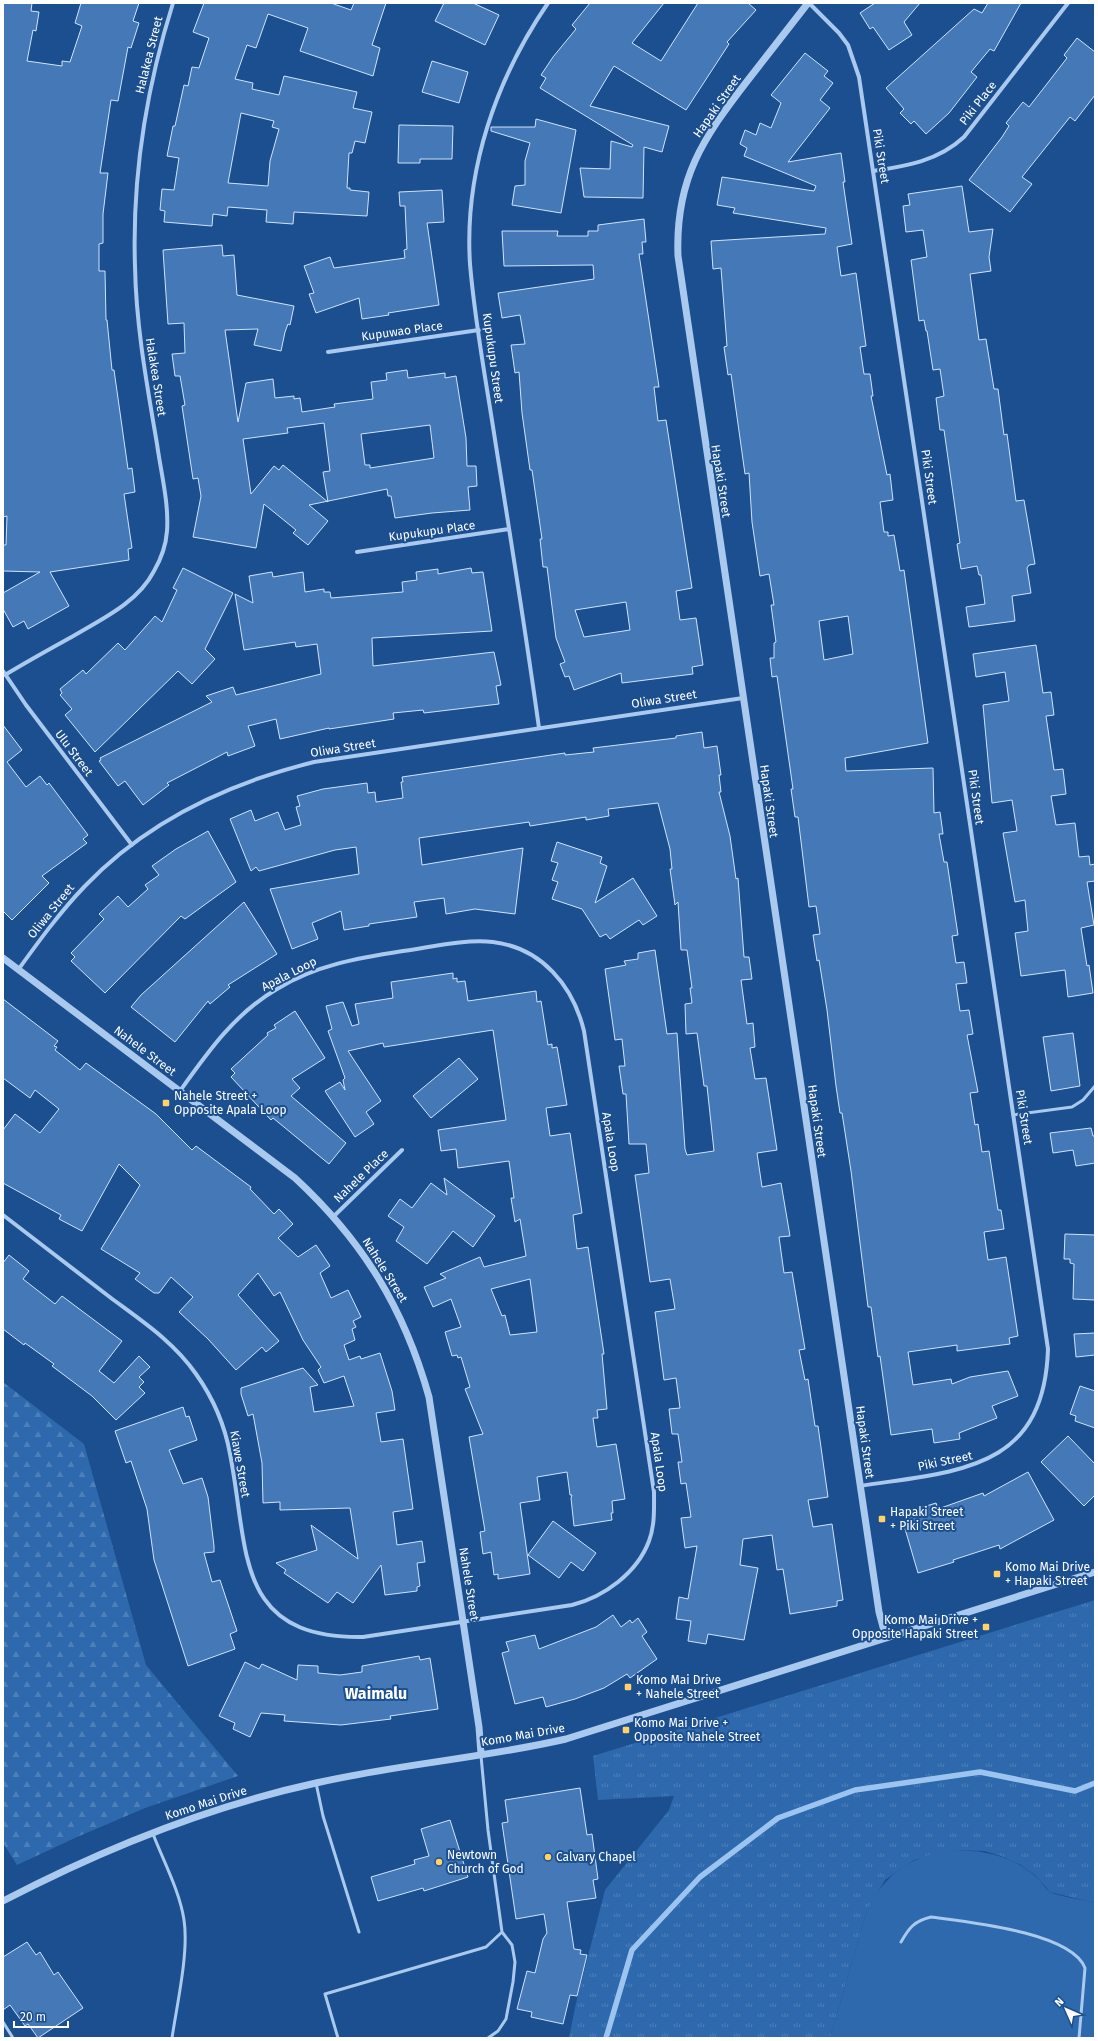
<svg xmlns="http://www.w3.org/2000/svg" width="1098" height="2041" font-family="'Fira Sans',sans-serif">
  <defs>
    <pattern id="grass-tufts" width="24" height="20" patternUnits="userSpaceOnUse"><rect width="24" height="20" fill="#2e69ad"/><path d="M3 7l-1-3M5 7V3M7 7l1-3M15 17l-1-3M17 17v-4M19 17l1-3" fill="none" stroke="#4d80b9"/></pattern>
    <pattern id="forest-firs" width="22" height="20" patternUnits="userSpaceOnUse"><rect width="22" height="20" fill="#2e69ad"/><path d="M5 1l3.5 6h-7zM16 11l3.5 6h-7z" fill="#4d80b9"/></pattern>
  </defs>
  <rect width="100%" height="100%" fill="#1b4f8f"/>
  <!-- grass -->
  <path fill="url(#grass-tufts)" d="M1095 1600V1903L1050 1892 1036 1876 1021 1865 1001 1856 985 1851 952 1850 914 1860 885 1880 867 1910 830 2038H569L576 2003 605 1890 669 1810 674 1796 598 1800 593 1756Z"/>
  <!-- forest -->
  <path fill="url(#forest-firs)" d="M3 1382 84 1444 146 1665 238 1776 145 1808 77 1837 17 1865 3 1843Z"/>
  <!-- pitch -->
  <path fill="#2e69ad" d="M952 1850C982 1850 1011 1855 1035 1876 1041 1880 1044 1888 1050 1892 1057 1896 1085 1900 1095 1903V2038H830L867 1910C886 1873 911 1856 952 1850Z"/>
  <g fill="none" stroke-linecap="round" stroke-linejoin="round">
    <!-- stream -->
    <path stroke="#9cc4f0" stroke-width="5.5" d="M606 2038 632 1950 700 1877 778 1818 855 1790 980 1772 1075 1791 1095 1783"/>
  </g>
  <!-- building -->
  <path fill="#4478b7" stroke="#cfe3fa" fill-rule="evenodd" d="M3 3H32L31 11 39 12 36 31 33 30 27 61 62 66V61L70 62 82 26 75 23 81 3H139L133 21 139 23 131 48 128 47 118 101 111 100 100 173H108L103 214V243L99 244V271H105L106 320H107L112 370H114L128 469 132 468 135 492 124 494 132 548 128 549 129 560 50 572 69 606 28 629 24 621 13 627 3 609V593L40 572 3 571V545H6L7 516 3 517Z
    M204 3H331L351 10 354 3H386L372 45 380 48 373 76 300 51 308 28 268 14 256 48 247 45 235 79 253 83 252 89 279 95 284 76 357 92 353 108 372 112 365 143 355 141 352 153H349L347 188H350V190L369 192 367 216 294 212 293 224 266 222 267 210 228 207 227 216 213 214 212 226 164 222 165 211 160 210 162 189 174 190 179 158 167 156 173 126H175L184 85 188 86 192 67 199 68 209 38 193 32ZM241 113 274 121 272 127 279 129 270 161 268 186 228 183Z
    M444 3H473L499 15 485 45 435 21Z
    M590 3H664L632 43 661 61 698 3H748L756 10 727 42 729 44 686 110 614 66 590 106 669 126 662 152 644 147 643 198 584 197 580 168 610 169 611 141 632 147 633 145 540 88 546 78 541 75 553 57 576 29 572 25Z
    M875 3H920L904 22 912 35 889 50 873 27 870 29 860 13Z
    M988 3H1021L994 51 990 49 971 72 977 77 949 113 926 134 914 121 911 124 900 113 904 109 886 88 974 9 982 13Z
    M1077 38 1095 52V95L1075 121 1070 117 1022 177 1032 184 1010 212 969 180 1002 137 1009 126 1006 123 1023 102 1029 107 1067 58 1064 55Z
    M805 53 828 71 824 76 833 83 820 100 830 108 788 162 841 153 845 182H843L852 244 837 247 841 276 856 273 866 346 860 347 864 374H870L873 396H871L887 475 890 474 893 500 880 502 884 532H888V536L894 535 900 571 904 570 928 743 845 758 846 771 933 768 934 813 940 812 943 834H939L944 862H947L958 935 952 936 956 963 964 962 967 983 956 984 960 1011 969 1010 973 1034 967 1035 978 1092 970 1093 975 1125 978 1124 982 1152 989 1151 998 1210H1001L1004 1229 984 1232 988 1260 1006 1257 1018 1336 1009 1338 1010 1344 957 1351V1345L908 1352 913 1385 951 1379 952 1384 970 1377 1008 1371 1018 1396 992 1406 997 1418 959 1433 960 1439 934 1443 932 1429 891 1435 880 1356 878 1357 871 1307H868L851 1171 842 1113H840L836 1086 827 1010 819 960 817 961 813 935 820 934 816 906 809 907 798 817H795L791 789H793L777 676 772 677 770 658H774V643L776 642 771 605H774L769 574 760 576 752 522 749 473 745 474 731 374 728 375 724 347 727 346 721 268 713 269 711 241 825 234 826 228 733 213 735 208 717 205 722 177 814 191 816 186 744 156 747 148 740 144 745 130 756 135 760 123 771 128 781 103 771 95ZM848 616 853 654 824 660 819 621Z
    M432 61 468 72 459 103 422 92Z
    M536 119 576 130 561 213 512 205 515 186 525 185V161L530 143 491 131V127H535Z
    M399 125 453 126 452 159H420V163H398Z
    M962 186 969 232 993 229 989 257 991 271 970 274 979 340 986 339 994 389H998L1004 435 1007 434 1016 501 1024 500 1035 564 1029 565 1027 568 1031 593 1012 596 1015 621 969 627 966 607 985 604 981 575H979L977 566 961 569 957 544 960 543 944 430H940L936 398 944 396 940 369 933 370 927 331H926L924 320 919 321 911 260 927 257 923 230 906 232 903 206 910 205 908 194Z
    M442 190 444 222 427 223 439 305 388 313 389 315 362 319 359 298 316 313 309 294 314 293 304 266 330 257 334 268 405 258 404 250 407 249 405 206H400L399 192Z
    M644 219 646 242H642L643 254H639L659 387H654L658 421 666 420 692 588 676 591 680 620 696 618 703 665 692 667 693 674 622 683 621 673 574 690 569 676 565 677 560 664 565 662 556 638 547 567H543L540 539H542L532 470H530L522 413 519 372 515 373 511 345 525 344 520 315 502 318 498 293 594 279 593 265 504 266 502 231H558L557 236H588V231H598V225ZM626 602 630 630 584 637 575 610Z
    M222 245 223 256 234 255 237 295 294 306 290 325 288 324 285 332 281 351 254 345 258 329 225 330 238 422 246 383 273 379 275 398 294 396V399L300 398 302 412 335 407 334 404 373 399 371 382 387 380 386 373 407 370 408 378 445 373V378L456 376 466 438 467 466H476L477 486 468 487 470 510 432 513 395 518 391 496H388L387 489 309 505 328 521 308 545 293 533 296 530 264 504 256 548 193 537 201 496 198 478 193 479 182 406 185 405 180 376H175L172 354 185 353 184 323 168 324 163 250ZM324 423 330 471 323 472 328 502 283 465 279 470 274 466 251 494 243 439 288 433 287 428ZM430 425 434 458 370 468V465H365L361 434Z
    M183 568 233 593 205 649 215 659 192 684 178 671 95 752 65 715 72 709 60 695 62 693 60 689 83 670 86 674 118 643 125 650 155 616 162 622 177 590 173 588Z
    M471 568 472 573 483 572 492 631 372 638 373 666 494 652 501 685 496 686 499 704 424 713 423 710 393 713 394 719 329 729V728L280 739 276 719 248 726 255 746 228 756 227 752 167 783 169 785 143 805 125 781 118 786 99 761 101 760 100 758 212 702 206 696 233 687 236 695 321 674 317 644 296 647 295 642 244 650 235 594 253 603 249 576 272 572 273 577 303 572 305 592 324 589V592H330L331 598 403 592 402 582 417 580 416 572 438 569V574Z
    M1036 645 1043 693 1051 692 1054 715 1046 716 1054 770 1063 769 1066 794 1051 796 1056 825 1075 823 1079 857 1089 856 1090 865 1095 864V881L1087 882 1094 925 1081 928 1087 966 1089 965 1093 993 1068 997 1065 970 1021 976 1015 933 1028 931 1025 900 1015 902 1003 833 1017 831 1012 800 992 803 983 705 1009 701 1005 672 976 677 973 654Z
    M3 725 22 750 7 762 26 787 40 776 47 785 49 783 88 835 83 839 87 843 42 876 49 883 12 920 3 911Z
    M702 732 704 748 717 746 721 775H719L721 792H719L730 836 736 879 738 878 744 957H749L752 979 741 980 747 1024 753 1023 755 1047 750 1048 755 1079 766 1078 777 1150 757 1153 762 1187 781 1183 790 1236 779 1237 784 1273 792 1272 805 1349 799 1350 805 1380 808 1379 815 1426H818L828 1497 808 1500 813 1527 832 1524 843 1600 837 1601V1606L790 1614 783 1569 777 1570 772 1535 743 1539 740 1565 758 1568 744 1640 708 1634 706 1644 688 1641 691 1621 676 1619 679 1597 688 1599 697 1546 685 1548 681 1518 691 1517 686 1483 681 1484 678 1462H682L678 1434H672L669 1409 680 1408 676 1378 664 1380 655 1312 675 1309 670 1279 650 1282 635 1175 649 1173 646 1144H629L626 1094H623L619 1066H625L622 1039 615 1040 605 969 626 965 624 961 638 959V953L655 950 667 1034 677 1033 685 1149 687 1155 714 1151 707 1086H704L697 1033 686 1034 685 1004 692 1003 690 988H692L687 950H681L678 902 675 905 670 869H672L670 849 658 803 608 809 609 816 586 820V817L530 826 529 822 419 838 422 865 523 848 515 914 475 909 446 914 444 898 414 902 417 917 369 924V926L344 930 341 911 312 923 318 939 292 949 270 889 359 874 356 847 335 850 259 871 256 867 251 871 230 819 251 810 255 821 278 812 285 830 301 825 296 807 300 806 297 796 323 789 367 783 368 793 375 792 376 802 403 798 401 782H403L402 777 565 753V755L594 752 593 748 676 738V736Z
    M208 831 236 882 185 919 181 916 105 993 71 961 75 957 71 953 104 919 99 914 118 896 128 907 148 889 145 885 159 875 152 866 176 849Z
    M557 842 602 857 600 863 607 866 595 903 633 878 657 916 643 925 639 920 610 939 606 934 600 937 582 909 552 899 558 882 552 880 558 863 551 861Z
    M244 902 277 954 228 985 230 987 210 1004 208 1001 175 1042 131 1007 141 995Z
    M453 973V979L457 978V982L465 981 468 1001 536 991 537 1002 541 1001 548 1045 552 1044V1048L557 1047 567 1105 546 1108 550 1136 570 1133 582 1213 573 1215 577 1249 588 1247 604 1354H602L607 1409 597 1410 598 1418H593L597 1447 616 1444 625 1499 612 1501 613 1513H611L612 1520 574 1526 571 1498 572 1495H570L567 1472 537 1477 540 1500 520 1503 530 1574 498 1579V1574L494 1575 491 1552 483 1554 480 1532 485 1531 469 1437 483 1434 465 1389 470 1387 461 1357 458 1358 457 1355 452 1356 445 1332 461 1327 451 1299 433 1307 424 1287 446 1278 440 1274 480 1257 484 1267 526 1256 520 1219 515 1222 511 1198H514L509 1161 458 1168 456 1149 441 1151 438 1130 506 1120 493 1030 384 1047 383 1043 348 1051 381 1101 366 1112 374 1124 355 1137 325 1091 340 1082 345 1090 343 1080 345 1078 328 1031 332 1029 326 1006 343 1002 352 1026 359 1024 355 1004 393 998 391 982ZM530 1279 537 1332 510 1335 505 1315 502 1316 491 1289Z
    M3 999 58 1041 54 1046 57 1047 55 1050 80 1070 86 1063 156 1114 192 1150 196 1146 251 1187 250 1189 274 1214 279 1209 293 1224 278 1238 298 1257 316 1245 330 1266 320 1273 331 1298 348 1290 361 1317 353 1321 356 1327 352 1329 355 1340 344 1345 349 1360 360 1356 361 1359 380 1353 392 1391 395 1410 376 1413 381 1442 403 1439 413 1509 393 1512 397 1545 422 1541 425 1562 417 1563 420 1586 417 1587V1591L385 1595 381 1565 353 1603 337 1592 328 1603 284 1573 286 1570 276 1563 317 1550 311 1525 358 1559 350 1508 280 1510V1502L263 1503 262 1463 253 1414 248 1416 241 1394V1388L303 1368 318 1385 310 1387 314 1412 354 1406 344 1376 324 1383 318 1370 321 1367 303 1340 280 1292 274 1296 258 1273 238 1295 279 1341 266 1352 262 1347 236 1370 208 1339 179 1312 193 1297 171 1277 159 1293H154L135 1279 140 1273 101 1249 140 1185 119 1164 82 1231 59 1219 61 1215 3 1183V1130L15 1114 40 1133 59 1109 35 1090 30 1098 3 1078Z
    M295 1011 325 1058 292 1079 300 1088 291 1096 346 1143 329 1164 273 1118 271 1120 231 1077 235 1073 231 1069 268 1035 267 1033 276 1028 274 1025Z
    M1073 1033 1080 1086 1051 1091 1043 1037Z
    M459 1058 478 1079 431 1118 413 1096Z
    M1091 1128 1093 1136H1095V1163L1076 1166 1073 1150 1053 1153 1050 1133Z
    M444 1178 495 1216 473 1247 453 1231 427 1264 396 1241 404 1227 388 1216 400 1199 412 1208 431 1183 447 1195Z
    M1065 1234 1095 1235V1300L1073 1299 1074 1264 1070 1263V1259H1064Z
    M9 1255 29 1271 23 1279 55 1304 62 1296 122 1341 99 1371 114 1383 139 1356 150 1367 139 1377 144 1382 139 1387 145 1393 116 1420 92 1396 52 1366 54 1364 25 1343 24 1345 3 1329V1263Z
    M1095 1333V1355L1076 1357 1074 1334Z
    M1080 1386 1095 1391V1428L1075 1421 1076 1416 1070 1414Z
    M183 1407 186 1417 189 1416 197 1440 169 1450 183 1484 202 1478 208 1497 214 1546V1552L204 1553 212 1582 220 1580 237 1631 230 1634 235 1649 188 1666 154 1560 147 1509 131 1461 126 1463 115 1431Z
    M1068 1436 1095 1464V1495L1084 1506 1041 1462Z
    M1028 1472 1054 1520 1000 1549 999 1545 953 1560 954 1562 918 1573 903 1522 909 1520 907 1512 936 1503 938 1509 983 1493 984 1496Z
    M553 1521 596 1553 583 1571 571 1562 559 1578 528 1555Z
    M613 1615 621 1627 630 1620 632 1623 638 1618 647 1632 642 1636 657 1659 630 1678 627 1674 604 1688 575 1699 546 1707 543 1697 515 1704 502 1653 509 1651 506 1642 535 1635 539 1649 596 1627Z
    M419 1656 420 1660 430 1658 438 1709 390 1716 391 1719 341 1725 284 1721 285 1715 261 1713 250 1737 233 1729 235 1723 219 1716 245 1662 259 1669 262 1664 297 1680 298 1665 318 1666V1673L340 1675 362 1672V1666Z
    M580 1788 587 1835 592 1834 598 1879 593 1880 596 1898 567 1902 574 1949 581 1950 580 1954 587 1955 577 1996 570 1995 563 2024 531 2017 532 2012 517 2009 527 1971 535 1973 543 1939 547 1933 544 1914 516 1919 502 1823 508 1822 505 1800Z
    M450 1820 468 1877 424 1891 423 1888 378 1901 371 1877 415 1864 414 1860 429 1856 421 1829Z
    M27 1942 36 1955 40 1952 54 1975 58 1972 83 2008 38 2038 28 2024 25 2026 10 2005 3 2010V1957Z"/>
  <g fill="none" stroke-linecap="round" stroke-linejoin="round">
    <!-- service -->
    <path stroke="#a9c9ee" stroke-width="3" d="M1013 1115 1072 1107 1083 1100 1095 1086
      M481 1756 488 1830 502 1932 512 1945 515 1962 513 1982 506 2019 498 2031 488 2038
      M316 1783 323 1816 359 1932
      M153 1834C163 1860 180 1892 184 1920 189 1952 177 2004 172 2038
      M901 1942C909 1928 914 1921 931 1917 967 1922 1071 1932 1085 1968L1079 2038
      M3 2022 13 2038
      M338 2038 325 1994 486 1947 502 1932"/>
    <!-- minor -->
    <path stroke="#a9c9ee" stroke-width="4" d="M809 3 839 33 848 45 859 77 1048 1349C1044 1472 956 1471 860 1486
      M873 171C907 166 938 161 964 137L1068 3
      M328 352 479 330
      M357 552 509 529
      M3 671 26 705 132 845
      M5 675C28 661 52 648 75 635 104 618 138 602 154 571 161 559 166 545 167 531 169 503 161 473 157 444 147 385 136 326 135 266 132 176 146 89 173 3
      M539 728C526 634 511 540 496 446 487 386 475 325 470 264 464 171 496 79 548 3
      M18 970C39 941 60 912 85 886 147 821 229 783 314 762L743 698
      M3 1215C39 1243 75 1270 111 1298 142 1321 174 1342 196 1374 213 1398 225 1426 230 1454 249 1548 233 1639 363 1637L572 1605C604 1597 637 1573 649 1541 655 1525 654 1508 654 1492L584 1031C573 986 542 948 493 942 464 939 432 947 403 951 358 958 316 965 277 989 235 1013 207 1053 180 1091
      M334 1216 402 1150"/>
    <!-- tertiary -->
    <path stroke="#a9c9ee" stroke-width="7" d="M808 3C788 29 768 54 748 80 703 138 675 179 678 256L879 1612 886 1638
      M3 958 295 1178C363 1241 404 1308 429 1397L479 1727 481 1754
      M3 1901C103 1849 206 1807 316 1783 399 1764 484 1758 566 1739L1095 1572"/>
  </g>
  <!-- markers -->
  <g fill="#ffd166" stroke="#1b4f8f" stroke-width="1.5">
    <rect x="162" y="1099" width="8" height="8" rx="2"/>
    <rect x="878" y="1515" width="8" height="8" rx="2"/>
    <rect x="993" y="1570" width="8" height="8" rx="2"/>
    <rect x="982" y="1623" width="8" height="8" rx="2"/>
    <rect x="624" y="1683" width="8" height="8" rx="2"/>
    <rect x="622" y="1726" width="8" height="8" rx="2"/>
    <circle cx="548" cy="1857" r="4"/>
    <circle cx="439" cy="1862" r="4"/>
  </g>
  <g text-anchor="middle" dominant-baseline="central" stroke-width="4" stroke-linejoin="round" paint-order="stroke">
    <!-- street labels -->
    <g font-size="12" fill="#fff" stroke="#1b4f8f">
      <text transform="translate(149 55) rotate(-76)">Halakea Street</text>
      <text transform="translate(978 103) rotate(-52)">Piki Place</text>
      <text transform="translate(717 106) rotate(-55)">Hapaki Street</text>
      <text transform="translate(881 156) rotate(81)">Piki Street</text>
      <text transform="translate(402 331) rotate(-8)">Kupuwao Place</text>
      <text transform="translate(493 358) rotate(82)">Kupukupu Street</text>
      <text transform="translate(156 377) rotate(81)">Halakea Street</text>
      <text transform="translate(929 477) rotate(82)">Piki Street</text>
      <text transform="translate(721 481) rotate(81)">Hapaki Street</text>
      <text transform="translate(432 531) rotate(-8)">Kupukupu Place</text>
      <text transform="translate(664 699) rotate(-9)">Oliwa Street</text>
      <text transform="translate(343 748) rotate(-9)">Oliwa Street</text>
      <text transform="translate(74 753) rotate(53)">Ulu Street</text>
      <text transform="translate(976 797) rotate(82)">Piki Street</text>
      <text transform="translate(769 801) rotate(82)">Hapaki Street</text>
      <text transform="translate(51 911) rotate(-51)">Oliwa Street</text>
      <text transform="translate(289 974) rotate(-27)">Apala Loop</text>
      <text transform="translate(145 1051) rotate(37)">Nahele Street</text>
      <text transform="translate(1024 1117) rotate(81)">Piki Street</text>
      <text transform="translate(817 1121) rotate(82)">Hapaki Street</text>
      <text transform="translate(611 1142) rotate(81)">Apala Loop</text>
      <text transform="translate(361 1176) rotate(-44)">Nahele Place</text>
      <text transform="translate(385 1270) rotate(58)">Nahele Street</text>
      <text transform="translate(865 1442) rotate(82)">Hapaki Street</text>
      <text transform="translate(945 1461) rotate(-12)">Piki Street</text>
      <text transform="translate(659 1462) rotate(82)">Apala Loop</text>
      <text transform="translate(240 1464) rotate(80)">Kiawe Street</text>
      <text transform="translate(469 1584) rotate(81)">Nahele Street</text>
      <text transform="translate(523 1735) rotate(-10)">Komo Mai Drive</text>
      <text transform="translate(206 1803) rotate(-18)">Komo Mai Drive</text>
    </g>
    <!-- poi labels -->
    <g font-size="12" fill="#fff" stroke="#1b4f8f" text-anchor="start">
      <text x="174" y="1096">Nahele Street +<tspan x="174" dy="14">Opposite Apala Loop</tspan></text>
      <text x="890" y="1512">Hapaki Street<tspan x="890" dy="14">+ Piki Street</tspan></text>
      <text x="1005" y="1567">Komo Mai Drive<tspan x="1005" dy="14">+ Hapaki Street</tspan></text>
      <text x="978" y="1620" text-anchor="end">Komo Mai Drive +<tspan x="978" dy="14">Opposite Hapaki Street</tspan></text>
      <text x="636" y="1680">Komo Mai Drive<tspan x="636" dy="14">+ Nahele Street</tspan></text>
      <text x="634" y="1723">Komo Mai Drive +<tspan x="634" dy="14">Opposite Nahele Street</tspan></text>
      <text x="447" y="1855">Newtown<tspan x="447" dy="14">Church of God</tspan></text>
      <text x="556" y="1857">Calvary Chapel</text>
    </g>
    <!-- district labels -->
    <g font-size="16" font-weight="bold" fill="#fff" stroke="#1b4f8f">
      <text x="376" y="1693">Waimalu</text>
    </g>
  </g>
  <!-- border -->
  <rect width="1098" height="2041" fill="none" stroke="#ffffff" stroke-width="8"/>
  <!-- north arrow -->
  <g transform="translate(1066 2009) rotate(315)" stroke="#1b4f8f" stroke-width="3" paint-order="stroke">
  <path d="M0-3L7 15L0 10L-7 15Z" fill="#ffffff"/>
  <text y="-6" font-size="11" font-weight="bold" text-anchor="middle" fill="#ffffff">N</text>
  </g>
  <!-- scale -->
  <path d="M14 2021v6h54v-6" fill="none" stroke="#ffffff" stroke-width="2"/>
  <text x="20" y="2021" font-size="12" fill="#ffffff" stroke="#1b4f8f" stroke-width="3" paint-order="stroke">20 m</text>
</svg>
